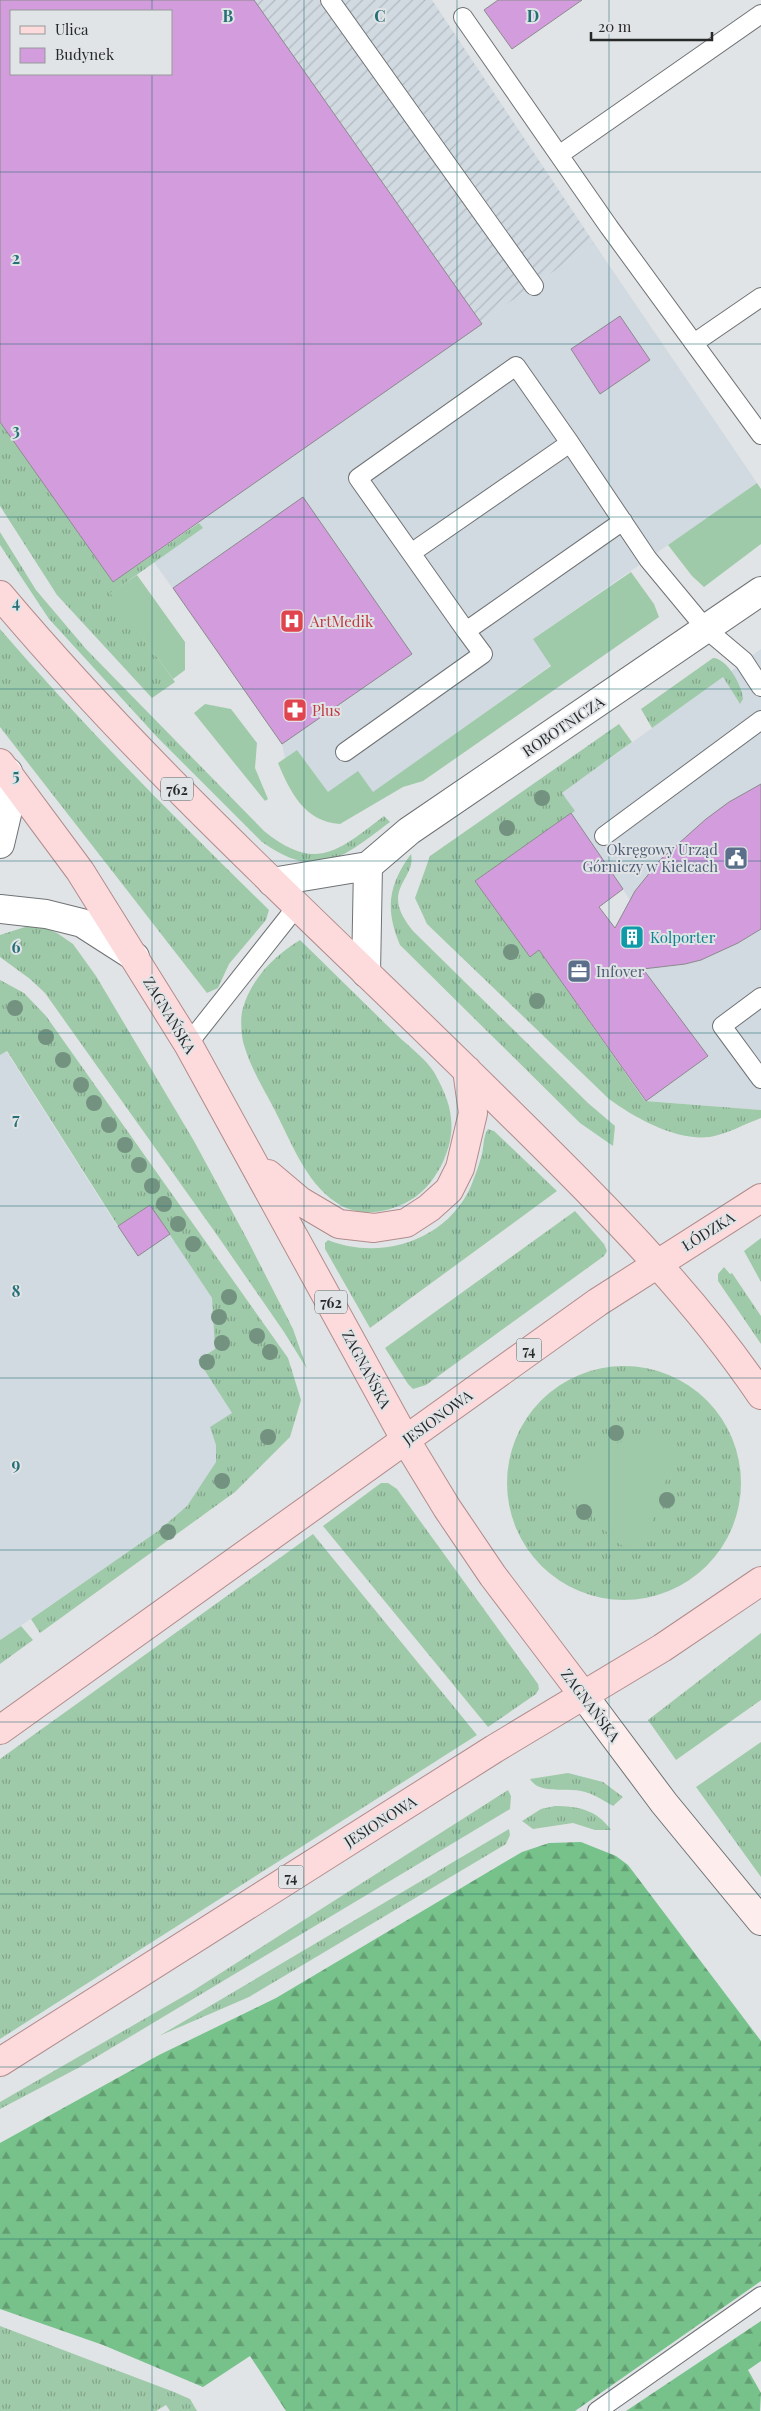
<svg xmlns="http://www.w3.org/2000/svg" width="761" height="2411" font-family="'Playfair Display',serif">
  <defs>
    <pattern id="industrial-furrows" width="10" height="10" patternUnits="userSpaceOnUse" patternTransform="scale(1.25)"><rect width="10" height="10" fill="#d1d9e1"/><path d="M-1 1l2-2M0 10L10 0M9 11l2-2" fill="none" stroke="#b3bac1"/></pattern>
    <pattern id="grass-tufts" width="24" height="20" patternUnits="userSpaceOnUse" patternTransform="scale(1.25)"><rect width="24" height="20" fill="#9fcaa9"/><path d="M3 7l-1-3M5 7V3M7 7l1-3M15 17l-1-3M17 17v-4M19 17l1-3" fill="none" stroke="#82a48a"/></pattern>
    <pattern id="forest-firs" width="22" height="20" patternUnits="userSpaceOnUse" patternTransform="scale(1.25)"><rect width="22" height="20" fill="#77c28b"/><path d="M5 1l3.5 6h-7zM16 11l3.5 6h-7z" fill="#629e72"/></pattern>
  </defs>
  <rect width="100%" height="100%" fill="#e1e4e6"/>
  <!-- built -->
  <path fill="#d1d9e1" d="M594 243 757 483 533 639 551 665 373 793 328 792 297 750 285 758 282 744 154 562 202 529 199 522Z
    M761 649V784L729 802 679 842 660 860 630 900 571 813 575 811 562 793 723 677 739 703 742 690 730 672Z
    M761 929V1110L646 1101 708 1056 643 969 685 964 701 960 738 943Z
    M6 1051 117 1226 150 1205 212 1298 215 1349 198 1360 232 1413 216 1445V1462L187 1506 158 1531 0 1640V1055Z"/>
  <!-- industrial -->
  <path fill="url(#industrial-furrows)" fill-rule="evenodd" d="M0 0H432L594 243 113 582 0 422ZM11 11H171V74H11Z"/>
  <!-- grass -->
  <path fill="url(#grass-tufts)" d="M0 422 113 582 199 523 203 528 111 593 175 682 152 698 57 595 0 506Z
    M0 532 36 590 86 649 264 831C316 873 338 851 384 816L390 822C343 857 318 882 262 842L158 738 49 619 0 545Z
    M0 629C85 728 176 819 269 910L266 920 229 964 218 988 207 993 0 727Z
    M713 658C727 658 743 687 743 699L740 704 723 677 652 728 641 709Z
    M619 724 632 742 562 793 575 811 475 881 530 957 539 950 645 1101 761 1110V1118C745 1124 727 1134 710 1137 676 1141 635 1118 609 1099L427 924 415 898 430 856Z
    M411 854C415 871 398 882 398 899 398 911 406 922 413 931L588 1103 615 1126 613 1146 580 1123 400 945C385 910 388 885 411 854Z
    M25 927H42L57 933 73 944 96 976 194 1141 247 1239 293 1329 307 1369 284 1332 217 1235 45 993 30 979 0 957V935Z
    M300 940C332 971 364 1003 397 1035 408 1046 426 1059 434 1072 452 1104 458 1128 443 1162 435 1178 425 1192 409 1201 387 1213 359 1218 337 1203 304 1182 289 1136 271 1103 261 1084 250 1066 244 1045 241 1036 240 1016 243 1008 251 979 275 955 300 940Z
    M0 980 24 993 46 1016 288 1358 301 1400 290 1437 235 1492 40 1633 31 1619 158 1531 187 1506 216 1462V1445L210 1427 232 1413 198 1360 215 1349 212 1298 150 1205 118 1226 7 1051 0 1055Z
    M488 1129 494 1131 557 1191 370 1328 325 1249V1243L328 1240C380 1261 447 1241 471 1186 475 1176 479 1165 482 1154 484 1145 483 1137 488 1129Z
    M575 1211 604 1244 607 1251 604 1256 426 1385 413 1389 408 1384 385 1348Z
    M761 1238V1282L744 1251Z
    M724 1267 730 1274 732 1273 761 1316V1344L718 1281V1274Z
    M507 1483a117 117 0 1 1 234 0a117 117 0 1 1-234 0Z
    M381 1483H388L397 1489 538 1684 539 1689 536 1694 488 1727 323 1526Z
    M313 1534 477 1735 0 2039V1759Z
    M21 1626 33 1640 0 1664V1640Z
    M761 1633V1700L676 1760 648 1720Z
    M761 1742V1877L696 1787Z
    M568 1773 603 1782 623 1797 613 1806C603 1800 592 1793 581 1791 564 1787 540 1795 530 1779Z
    M508 1790 511 1796 510 1809 78 2068 0 2109V2102L191 1992Z
    M555 1806C578 1806 597 1810 611 1830H595L573 1823 533 1829 522 1821 541 1809Z
    M509 1829 510 1835 506 1844 249 1997 159 2036Z
    M0 2326 174 2392 190 2399 197 2411H170L166 2405 156 2411H0Z"/>
  <!-- forest -->
  <path fill="url(#forest-firs)" d="M581 1842 616 1856 628 1865 761 2041V2281L575 2411H286L250 2356 203 2387 103 2345 0 2309V2143L159 2055 276 1998 522 1852 549 1843Z
    M761 2321V2361L748 2370 761 2393 760 2411H626Z"/>
  <!-- garden -->
  <path fill="#9fcaa9" d="M757 483 761 489V544L704 587 692 576 668 545Z
    M631 572 654 604 659 617 423 781 403 787 340 824C305 822 290 792 278 763L297 750 328 792 358 771 373 792 551 666 533 639Z
    M137 575 185 642V670L173 679 110 593Z
    M205 704 231 709 257 743 255 768 268 799 265 801 194 713Z
    M651 1430 666 1435 676 1444 677 1463 658 1493 652 1524 645 1536 635 1544 625 1547 614 1541 572 1489 569 1468 575 1460Z"/>
  <!-- building -->
  <path fill="#d29cdd" stroke="#8c8a8d" fill-rule="evenodd" d="M0 0H254L482 324 113 582 0 422ZM11 11H171V74H11Z
    M498 0H582L512 49 484 10Z
    M620 316 650 360 600 394 571 349Z
    M303 497 412 654 282 744 173 588Z
    M761 784V929L738 943 701 960 685 964 643 969 708 1056 646 1101 539 950 530 957 475 881 571 813 623 889 599 907 615 928 635 891 660 860 706 819 729 802Z
    M150 1205 170 1234 138 1256 118 1226Z"/>
  <g fill="none" stroke-linecap="round" stroke-linejoin="round">
    <!-- service casing -->
    <g stroke="#707375" stroke-width="20">
      <path id="service" d="M330 0 534 286
        M463 17 609 227 761 435
        M559 155 761 14
        M694 343 761 297
        M623 521 466 631 411 553 570 443 648 559 706 629 744 661 761 687
        M411 553 358 478 516 366 570 443
        M345 752 483 654 466 631
        M604 836 761 720
        M761 997 722 1026 761 1079
        M188 1044 297 906
        M597 2411 761 2296"/>
    </g>
    <!-- minor casing -->
    <g stroke="#707375" stroke-width="30">
      <path id="minor" d="M0 844 8 810V772
        M0 909 46 914 82 923 135 957"/>
    </g>
    <!-- tertiary casing -->
    <g stroke="#707375" stroke-width="30">
      <path id="tertiary" d="M272 882 368 866 409 831 761 591
        M366 973 368 866"/>
    </g>
    <!-- secondary casing -->
    <g stroke="#707375" stroke-width="30">
      <path id="secondary" d="M584 1696 664 1803 761 1921"/>
    </g>
    <!-- primary casing -->
    <g stroke="#b18c8d" stroke-width="30">
      <path id="primary" d="M0 595C154 778 333 937 502 1105 594 1196 689 1288 761 1395
        M0 763 80 871 188 1044 405 1439 447 1508 493 1576 584 1696
        M268 1174 300 1201 339 1224 374 1228 406 1223 429 1208 449 1190 460 1168 473 1113 467 1070
        M0 1730 598 1302 761 1198
        M0 2062 494 1749 662 1648 761 1581"/>
    </g>
    <!-- service -->
    <use href="#service" stroke="#fff" stroke-width="18"/>
    <!-- minor -->
    <use href="#minor" stroke="#fff" stroke-width="28"/>
    <!-- tertiary -->
    <use href="#tertiary" stroke="#fff" stroke-width="28"/>
    <!-- secondary -->
    <use href="#secondary" stroke="#feeded" stroke-width="28"/>
    <!-- primary -->
    <use href="#primary" stroke="#fddadb" stroke-width="28"/>
  </g>
  <!-- trees -->
  <g fill="#739280">
    <circle cx="542" cy="798" r="8"/>
    <circle cx="507" cy="828" r="8"/>
    <circle cx="511" cy="952" r="8"/>
    <circle cx="537" cy="1001" r="8"/>
    <circle cx="15" cy="1008" r="8"/>
    <circle cx="46" cy="1037" r="8"/>
    <circle cx="63" cy="1060" r="8"/>
    <circle cx="81" cy="1085" r="8"/>
    <circle cx="94" cy="1103" r="8"/>
    <circle cx="109" cy="1125" r="8"/>
    <circle cx="125" cy="1145" r="8"/>
    <circle cx="139" cy="1165" r="8"/>
    <circle cx="152" cy="1186" r="8"/>
    <circle cx="164" cy="1204" r="8"/>
    <circle cx="178" cy="1224" r="8"/>
    <circle cx="193" cy="1244" r="8"/>
    <circle cx="229" cy="1297" r="8"/>
    <circle cx="219" cy="1317" r="8"/>
    <circle cx="257" cy="1336" r="8"/>
    <circle cx="222" cy="1343" r="8"/>
    <circle cx="270" cy="1352" r="8"/>
    <circle cx="207" cy="1362" r="8"/>
    <circle cx="616" cy="1433" r="8"/>
    <circle cx="268" cy="1437" r="8"/>
    <circle cx="222" cy="1481" r="8"/>
    <circle cx="667" cy="1500" r="8"/>
    <circle cx="584" cy="1512" r="8"/>
    <circle cx="168" cy="1532" r="8"/>
  </g>
  <!-- grid -->
  <path fill="none" stroke="#256f76" stroke-width="1" stroke-opacity="0.55" d="M152 0V11M304 0V2411M457 0V2411M609 0V2411M152 74V2411M0 172H761M0 344H761M0 517H761M0 689H761M0 861H761M0 1033H761M0 1206H761M0 1378H761M0 1550H761M0 1722H761M0 1894H761M0 2067H761M0 2239H761"/>
  <!-- icons -->
  <defs>
    <g id="hospital-square" transform="scale(1.25)"><rect x="-9" y="-9" width="18" height="18" rx="4" fill="#e0444e" stroke="#e1e4e6"/><path d="M-5-5h3v3.5h4V-5h3V5h-3V1.5h-4V5h-3Z" fill="#fff"/></g>
    <g id="pharmacy-square" transform="scale(1.25)"><rect x="-9" y="-9" width="18" height="18" rx="4" fill="#e0444e" stroke="#e1e4e6"/><path d="M-2-6h4v4h4v4h-4v4h-4v-4h-4v-4h4Z" fill="#fff"/></g>
    <g id="civic-square" transform="scale(1.25)"><rect x="-9" y="-9" width="18" height="18" rx="4" fill="#5c6f8a" stroke="#e1e4e6"/><path d="M-.6-6.5H3V-4.5H.6V-3L4-1V1h2V6H-6V1h2V-1L-.6-3ZM-1.2 2.5V6h2.4V2.5Z" fill="#fff"/></g>
    <g id="building-square" transform="scale(1.25)"><rect x="-9" y="-9" width="18" height="18" rx="4" fill="#0f9aa8" stroke="#e1e4e6"/><path d="M-4-6H4V6H1V3H-1V6H-4ZM-2.5-4.3h1.7v1.8h-1.7ZM.8-4.3h1.7v1.8H.8ZM-2.5-1h1.7V.8h-1.7ZM.8-1h1.7V.8H.8Z" fill="#fff"/></g>
    <g id="office-square" transform="scale(1.25)"><rect x="-9" y="-9" width="18" height="18" rx="4" fill="#5c6f8a" stroke="#e1e4e6"/><path d="M-6-3h4V-5.5h4V-3h4V5H-6ZM-1-4.5V-3h2v-1.5ZM-6 0V1H6V0Z" fill="#fff"/></g>
  </defs>
  <g fill-rule="evenodd">
    <use href="#hospital-square" x="292" y="621"/>
    <use href="#pharmacy-square" x="295" y="710"/>
    <use href="#civic-square" x="736" y="858"/>
    <use href="#building-square" x="632" y="937"/>
    <use href="#office-square" x="579" y="971"/>
  </g>
  <g text-anchor="middle" dominant-baseline="central" stroke-width="4" stroke-linejoin="round" paint-order="stroke">
    <!-- shield labels -->
    <g fill="#e1e4e6" stroke="#5f6062" stroke-width="1">
      <rect x="161" y="777.5" width="32" height="23" rx="4"/>
      <rect x="315" y="1290.5" width="32" height="23" rx="4"/>
      <rect x="516.5" y="1338.5" width="25" height="23" rx="4"/>
      <rect x="278.5" y="1865.5" width="25" height="23" rx="4"/>
    </g>
    <g font-size="14" font-weight="bold" fill="#272829">
      <text x="177" y="789">762</text>
      <text x="331" y="1302">762</text>
      <text x="529" y="1350">74</text>
      <text x="291" y="1877">74</text>
    </g>
    <!-- health labels -->
    <g font-size="15" fill="#be3a42" stroke="#e1e4e6" text-anchor="start">
      <text x="310" y="621">ArtMedik</text>
      <text x="312" y="710">Plus</text>
    </g>
    <!-- street labels -->
    <g font-size="15" fill="#272829" stroke="#e1e4e6">
      <text transform="translate(563 726) rotate(-34)">ROBOTNICZA</text>
      <text transform="translate(170 1015) rotate(59)">ZAGNAŃSKA</text>
      <text transform="translate(708 1231) rotate(-32)">ŁÓDZKA</text>
      <text transform="translate(367 1369) rotate(62)">ZAGNAŃSKA</text>
      <text transform="translate(437 1417) rotate(-36)">JESIONOWA</text>
      <text transform="translate(591 1705) rotate(53)">ZAGNAŃSKA</text>
      <text transform="translate(380 1821) rotate(-32)">JESIONOWA</text>
    </g>
    <!-- service labels -->
    <g font-size="15" fill="#4e5e75" stroke="#e1e4e6" text-anchor="end">
      <text x="718" y="849">Okręgowy Urząd<tspan x="718" dy="17">Górniczy w Kielcach</tspan></text>
      <text x="596" y="971" text-anchor="start">Infover</text>
    </g>
    <!-- culture labels -->
    <g font-size="15" fill="#0d838f" stroke="#e1e4e6" text-anchor="start">
      <text x="650" y="937">Kolporter</text>
    </g>
  </g>
  <g font-size="16" text-anchor="middle" font-weight="bold" fill="#256f76" stroke="#e1e4e6" stroke-width="4" stroke-linejoin="round" paint-order="stroke">
    <text x="228" y="22">B</text>
    <text x="380" y="22">C</text>
    <text x="533" y="22">D</text>
    <text x="16" y="264">2</text>
    <text x="16" y="436">3</text>
    <text x="16" y="608">4</text>
    <text x="16" y="781">5</text>
    <text x="16" y="953">6</text>
    <text x="16" y="1125">7</text>
    <text x="16" y="1297">8</text>
    <text x="16" y="1470">9</text>
  </g>
  <!-- legend -->
  <rect x="10" y="10" width="162" height="65" fill="#e1e4e6" stroke="#97999a"/>
  <rect x="20" y="26" width="25" height="8" fill="#fddadb" stroke="#97999a"/>
  <text x="55" y="35" font-size="15" fill="#272829">Ulica</text>
  <rect x="20" y="48" width="25" height="15" fill="#d29cdd" stroke="#97999a"/>
  <text x="55" y="60" font-size="15" fill="#272829">Budynek</text>
  <!-- scale -->
  <path d="M591 32v8h121v-8" fill="none" stroke="#272829" stroke-width="2.5"/>
  <text x="598" y="32" font-size="15" fill="#272829" stroke="#e1e4e6" stroke-width="4" paint-order="stroke">20 m</text>
</svg>
